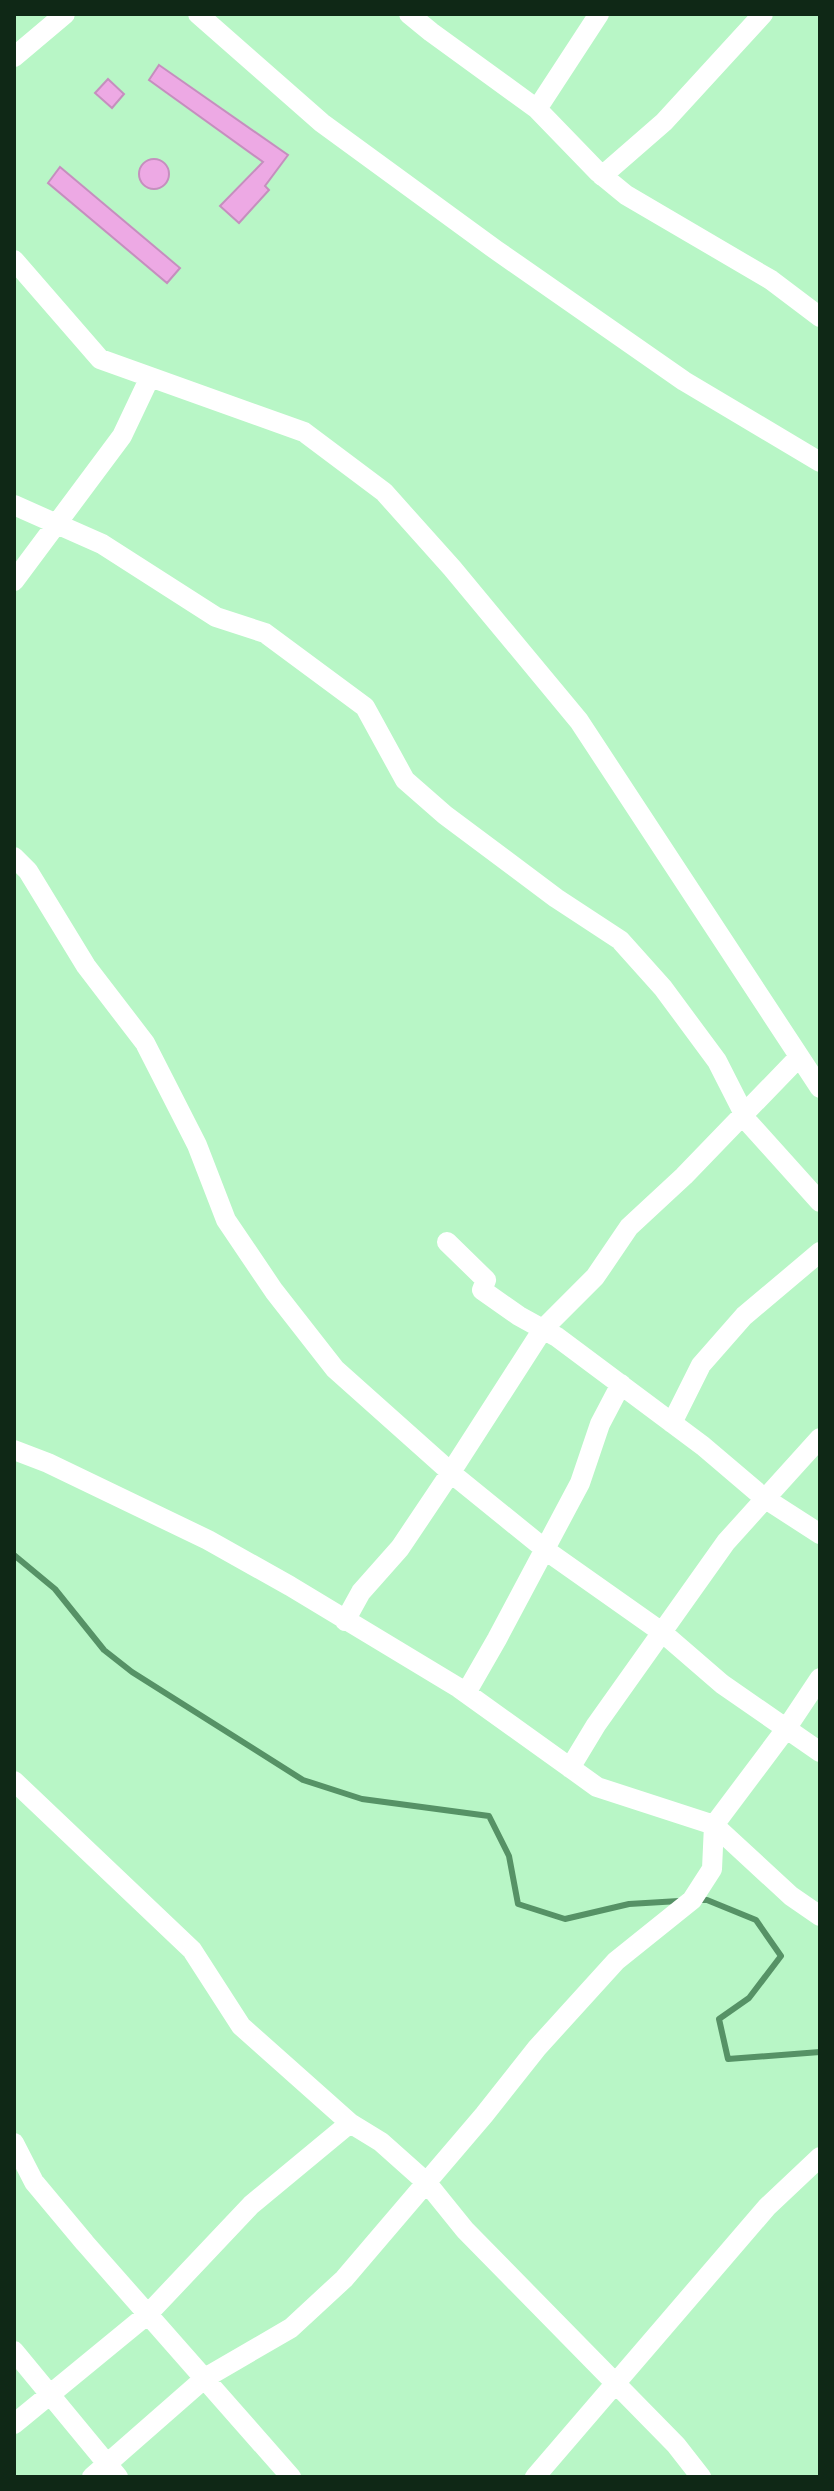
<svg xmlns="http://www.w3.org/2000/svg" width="834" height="2491" font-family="Mulish,sans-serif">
  <rect width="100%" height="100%" fill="#b8f6c6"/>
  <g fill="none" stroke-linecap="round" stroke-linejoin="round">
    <!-- stream -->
    <path stroke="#569266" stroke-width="6" d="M14 1555 55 1589 104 1650 132 1672 303 1780 362 1799 489 1816 509 1856 518 1904 565 1919 629 1904 679 1901
      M699 1900H707L756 1920 781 1956 749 1998 719 2019 728 2059 820 2052"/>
  </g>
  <!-- building -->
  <path fill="#eda9e4" stroke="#c58fbe" stroke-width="2" d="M159 65 288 155 265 186 269 190 239 223 220 206 263 162 149 80Z
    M108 79 124 94 112 108 95 93Z
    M139 174a15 15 0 1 1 30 0a15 15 0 1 1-30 0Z
    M60 167 180 268 167 283 48 183Z"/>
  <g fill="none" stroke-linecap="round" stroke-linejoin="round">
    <!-- minor -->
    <path stroke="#fff" stroke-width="20" d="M198 14 322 123 496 250 684 381 820 462
      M409 14 431 32 537 109 598 172 626 195 771 280 820 317
      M14 57 65 14
      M537 109 599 14
      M602 176 664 122 763 14
      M14 260 100 359 304 432 384 492 452 568 579 721 820 1088
      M14 505 102 544 216 617 265 633 365 707 405 780 445 815 556 898 620 940 663 988 717 1061 748 1122 820 1202
      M14 581 122 436 150 377
      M14 857 28 871 86 966 145 1043 197 1145 226 1220 274 1291 335 1369 456 1477 551 1554 663 1633 722 1684 820 1752
      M447 1242 486 1280 482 1290 519 1316 557 1337 703 1446 764 1498 820 1534
      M672 1423 701 1365 744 1316 820 1252
      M14 1450 48 1463 208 1540 290 1586 459 1688 597 1787 714 1825 791 1896 820 1916
      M345 1621 361 1592 400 1548 451 1472 543 1329 595 1277 629 1227 684 1176 799 1057
      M466 1693 497 1639 580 1483 600 1424 621 1384
      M570 1768 596 1725 726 1542 820 1438
      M14 1781 192 1950 241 2026 350 2123 381 2142 427 2183 465 2230 676 2445 701 2477
      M14 2143 34 2182 85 2243 291 2477
      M14 2351 118 2477
      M14 2424 148 2314 251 2205 350 2123
      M92 2477 205 2378 291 2328 344 2279 484 2115 537 2048 616 1961 692 1900 712 1869 714 1825 786 1729 820 1678
      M535 2477 767 2207 820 2157"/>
  </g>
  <!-- border -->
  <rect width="834" height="2491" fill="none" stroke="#0f2816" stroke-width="32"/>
</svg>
